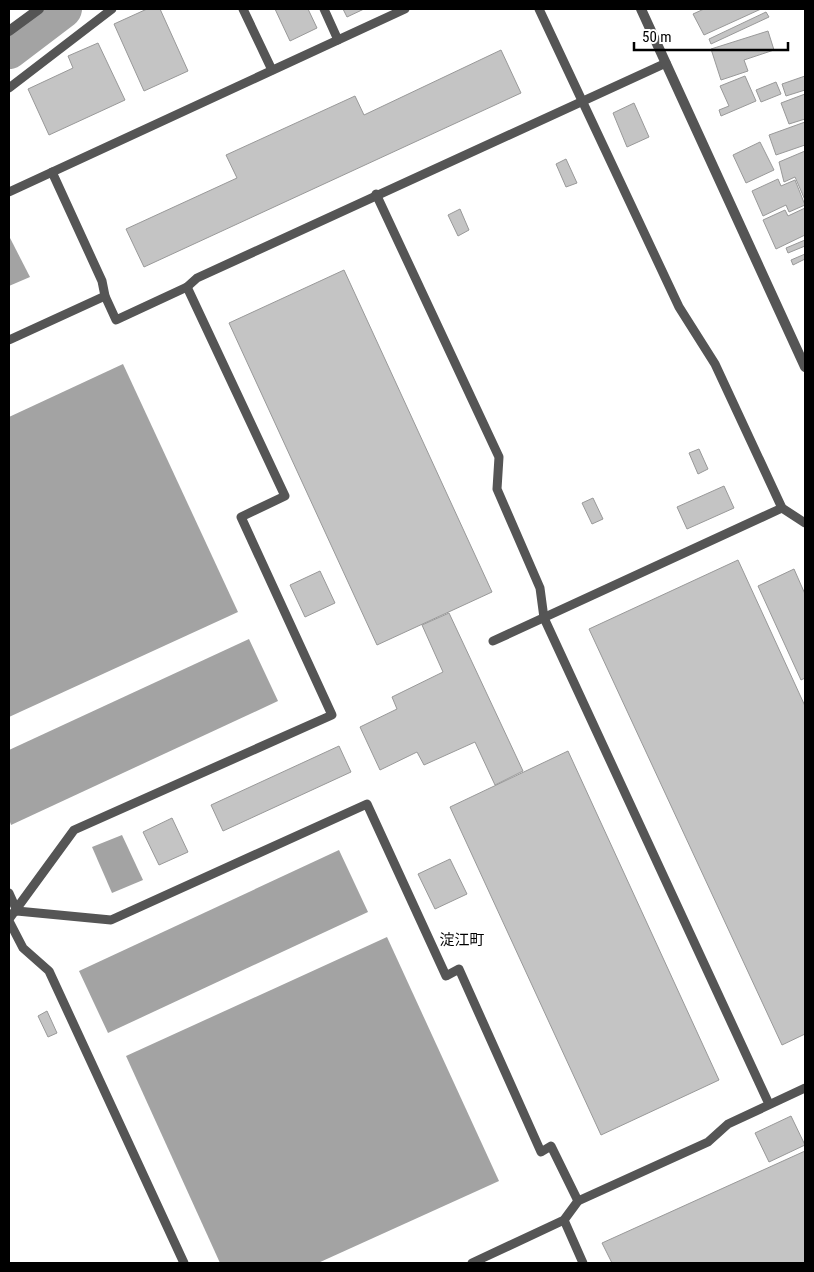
<svg xmlns="http://www.w3.org/2000/svg" width="814" height="1272" font-family="'Roboto Condensed','Noto Sans JP',sans-serif">
<rect width="100%" height="100%" fill="#fff"/>
<g fill="#a3a3a3">
<polygon points="9,236 30,277 9,286"/>
<polygon points="123,364 238,612 9,717 9,417"/>
<polygon points="249,639 278,701 11,825 9,819 9,750"/>
<polygon points="122,835 143,880 112,893 92,847"/>
<polygon points="339,850 368,912 108,1033 79,971"/>
<polygon points="387,937 499,1181 318,1263 220,1263 126,1056"/>
</g>
<g fill="none" stroke-linecap="round" stroke-linejoin="round">
<polyline stroke="#a3a3a3" stroke-width="38" points="9,50 63,9"/>
</g>
<g fill="#c4c4c4" stroke="#999">
<polygon points="147,9 160,9 188,71 144,91 114,24"/>
<polygon points="275,9 308,9 317,28 290,41"/>
<polygon points="343,9 364,9 347,17"/>
<polygon points="704,9 761,9 704,35 693,14"/>
<polygon points="766,12 769,17 711,44 709,39"/>
<polygon points="768,31 774,50 744,60 748,71 721,80 711,49"/>
<polygon points="98,43 125,100 49,135 28,89 73,68 68,56"/>
<polygon points="501,50 521,93 144,267 126,229 237,178 226,155 355,96 364,115"/>
<polygon points="745,76 756,101 721,116 719,110 729,106 720,86"/>
<polygon points="805,76 805,90 786,96 782,84"/>
<polygon points="776,82 781,94 761,102 756,90"/>
<polygon points="805,94 805,119 789,124 781,103"/>
<polygon points="634,103 649,137 627,147 613,113"/>
<polygon points="805,122 805,145 776,155 769,135"/>
<polygon points="760,142 774,170 746,183 733,155"/>
<polygon points="805,151 805,200 795,177 784,182 779,162"/>
<polygon points="566,159 577,183 566,187 556,164"/>
<polygon points="778,179 781,186 795,180 805,205 789,212 786,205 763,216 752,191"/>
<polygon points="805,208 805,235 776,249 763,220 785,210 788,216"/>
<polygon points="460,209 469,230 458,236 448,215"/>
<polygon points="805,240 805,246 788,253 786,248"/>
<polygon points="805,254 805,259 793,265 791,260"/>
<polygon points="344,270 492,592 377,645 229,323"/>
<polygon points="699,449 708,469 698,474 689,453"/>
<polygon points="724,486 734,508 687,529 677,507"/>
<polygon points="593,498 603,519 592,524 582,503"/>
<polygon points="738,560 805,706 805,1034 782,1045 589,629"/>
<polygon points="794,569 805,594 805,678 801,680 758,586"/>
<polygon points="320,571 335,603 305,617 290,585"/>
<polygon points="449,613 523,771 495,785 475,742 424,765 417,752 380,770 360,727 397,709 392,697 443,672 422,625"/>
<polygon points="339,746 351,772 223,831 211,805"/>
<polygon points="568,751 719,1080 601,1135 450,807"/>
<polygon points="172,818 188,852 159,865 143,832"/>
<polygon points="450,859 467,894 435,909 418,874"/>
<polygon points="47,1011 57,1033 48,1037 38,1016"/>
<polygon points="791,1116 805,1145 769,1162 755,1133"/>
<polygon points="805,1151 805,1263 612,1263 602,1243"/>
</g>
<g fill="none" stroke-linecap="round" stroke-linejoin="round">
<g stroke="#555" stroke-width="9">
<polyline points="243,9 272,70"/>
<polyline points="324,9 338,40"/>
<polyline points="539,9 679,307 715,364 782,508 805,523"/>
<polyline points="9,88 112,9"/>
<polyline points="52,172 102,281 105,296 116,320 187,287 197,278 666,63"/>
<polyline points="9,192 405,9"/>
<polyline points="376,194 499,457 497,489 540,588 544,618 769,1104"/>
<polyline points="9,340 105,296"/>
<polyline points="493,641 782,508"/>
<polyline points="9,893 17,911"/>
<polyline points="17,911 111,920 367,804 446,976 459,969 541,1152 551,1146 578,1201"/>
<polyline points="9,919 74,830 332,715 241,517 285,496 187,287"/>
<polyline points="9,921 23,948 49,971 184,1263"/>
<polyline points="564,1220 583,1263"/>
<polyline points="472,1263 564,1220 578,1201 708,1142 728,1124 805,1088"/>
</g>
<polyline stroke="#555" stroke-width="10" points="9,31 39,9"/>
<polyline stroke="#555" stroke-width="10" points="641,9 805,367"/>
</g>
<g text-anchor="middle" dominant-baseline="central" stroke-width="4" stroke-linejoin="round" paint-order="stroke">
<g font-size="15" fill="#000" stroke="#fff">
<text x="462" y="940">淀江町</text>
</g>
</g>
<rect width="814" height="1272" fill="none" stroke="#000000" stroke-width="20"/>
<path d="M634 42v8h154v-8" fill="none" stroke="#000000" stroke-width="2.5"/>
<text x="642" y="42" font-size="15" fill="#000000" stroke="#ffffff" stroke-width="4" paint-order="stroke">50 m</text>
</svg>
